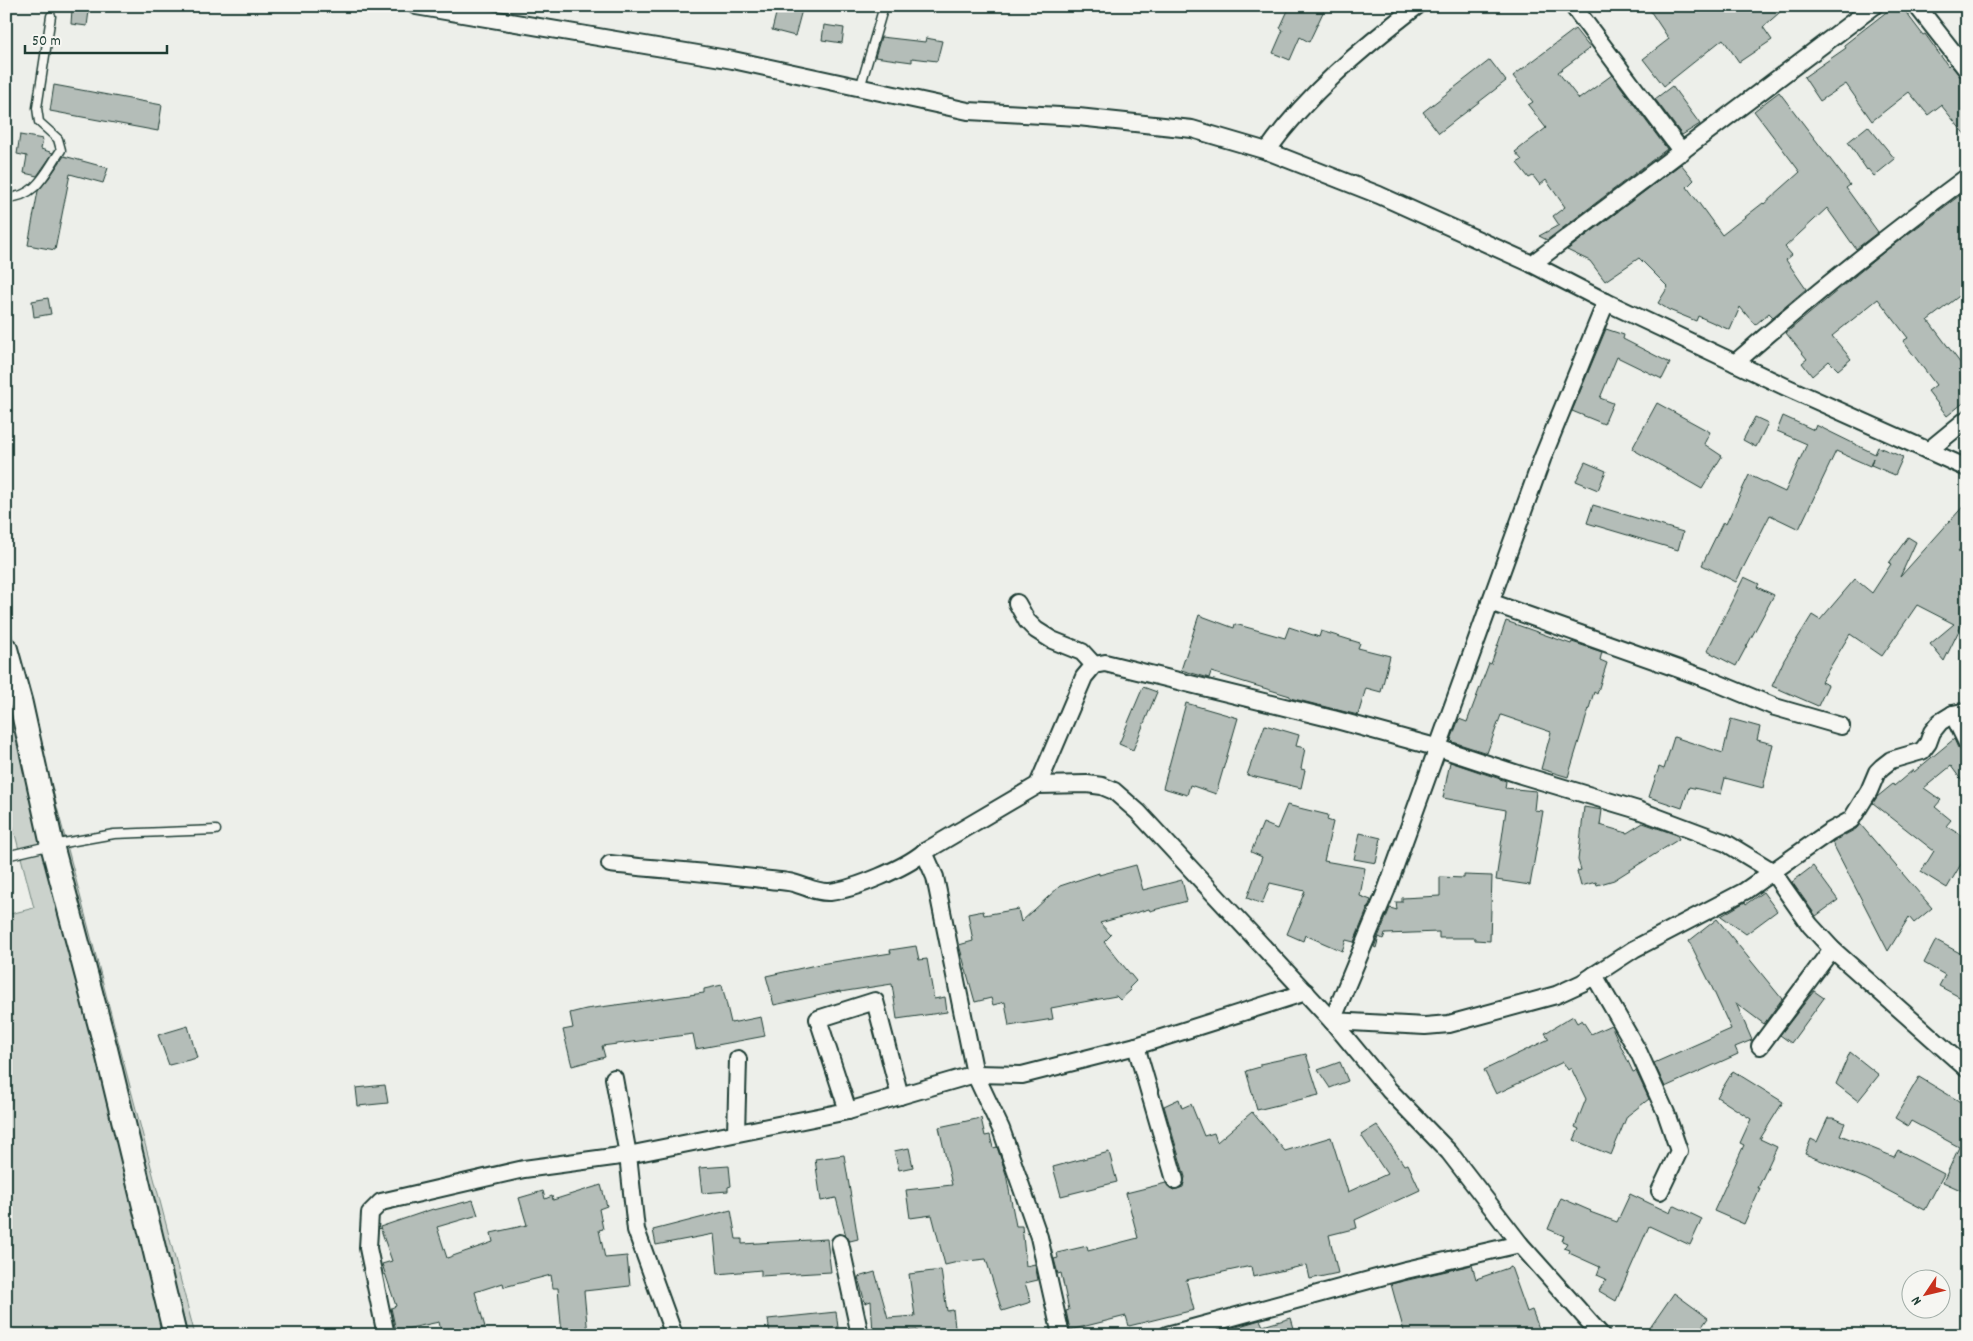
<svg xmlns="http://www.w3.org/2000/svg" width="1973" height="1341" font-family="Dekko,sans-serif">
<rect width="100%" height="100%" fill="#edefea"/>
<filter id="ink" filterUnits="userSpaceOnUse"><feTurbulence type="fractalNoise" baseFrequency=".02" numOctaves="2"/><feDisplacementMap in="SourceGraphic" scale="10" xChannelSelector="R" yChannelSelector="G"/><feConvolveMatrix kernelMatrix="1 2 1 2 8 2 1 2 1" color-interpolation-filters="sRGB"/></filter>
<g filter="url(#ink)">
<polygon fill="#cbd2cc" stroke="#758880" points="6,612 195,1335 6,1335 6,915 34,908 9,811 6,811"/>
<g fill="#b4bdb8" stroke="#1f3d34">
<polygon points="778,6 803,6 795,36 772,30"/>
<polygon points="1290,6 1326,6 1309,42 1300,37 1290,60 1273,53 1283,30 1280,28"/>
<polygon points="1647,6 1787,6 1763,27 1772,40 1739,62 1723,39 1664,86 1643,59 1669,39"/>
<polygon points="1894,6 1901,6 1923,35 1925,34 1948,66 1950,64 1967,84 1967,137 1941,105 1928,115 1909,92 1872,121 1846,84 1820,101 1804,77 1846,48 1844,45"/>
<polygon points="72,9 89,11 87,26 71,24"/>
<polygon points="824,25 844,28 842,43 822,40"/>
<polygon points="1575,29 1590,48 1558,72 1579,99 1612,75 1667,149 1547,240 1539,236 1559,225 1553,216 1565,207 1546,180 1540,185 1533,176 1529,178 1517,163 1522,160 1515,152 1546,128 1528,105 1533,102 1513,76"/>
<polygon points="881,37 925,42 926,38 942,41 937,61 912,58 912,62 875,57"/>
<polygon points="1490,60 1506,81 1439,133 1423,112"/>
<polygon points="54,85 162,105 158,131 50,111"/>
<polygon points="1672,86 1700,124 1682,135 1655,99"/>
<polygon points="1779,92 1850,185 1846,188 1878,232 1856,249 1827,208 1785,247 1792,255 1786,260 1806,289 1773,317 1769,313 1755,325 1740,307 1730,330 1698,316 1696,321 1669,310 1658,303 1668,287 1639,258 1605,281 1590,261 1567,250 1681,164 1694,180 1687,187 1722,235 1763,203 1764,204 1800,172 1754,111"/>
<polygon points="1868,126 1895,159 1874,176 1868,169 1867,170 1848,142"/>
<polygon points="20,135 43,139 41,149 53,153 37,176 24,173 27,156 17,154"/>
<polygon points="64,156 108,168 103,183 70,174 55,250 28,245 38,191 49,178"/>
<polygon points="1967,190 1967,290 1928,320 1967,372 1967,400 1947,416 1928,391 1936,385 1903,341 1908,338 1878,299 1832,336 1851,359 1838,370 1829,361 1812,376 1802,363 1807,359 1786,333 1884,252"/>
<polygon points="48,298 51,314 34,317 32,301"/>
<polygon points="1606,329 1624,335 1623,339 1670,363 1662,379 1617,357 1600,398 1613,403 1604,424 1572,411"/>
<polygon points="1657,403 1710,432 1704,444 1722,456 1702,489 1632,449"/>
<polygon points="1783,416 1814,430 1816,425 1875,454 1878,447 1903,457 1895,475 1871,465 1873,458 1870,466 1836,451 1799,529 1770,515 1736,582 1702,565 1723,522 1726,524 1749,475 1785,492 1807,444 1777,431"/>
<polygon points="1755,417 1768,423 1756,447 1743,440"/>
<polygon points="1585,462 1606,471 1598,490 1576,481"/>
<polygon points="1967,502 1967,541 1958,551 1967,556 1967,614 1944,661 1930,644 1954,624 1917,605 1882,656 1850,634 1821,682 1828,685 1818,706 1772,686 1784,660 1812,615 1820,620 1855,579 1872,593 1891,564 1889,563 1908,537 1916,542 1900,577"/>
<polygon points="1593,505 1683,532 1678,550 1587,523"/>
<polygon points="1744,577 1759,584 1757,587 1774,595 1736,666 1707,651"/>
<polygon points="1199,615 1234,628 1235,624 1285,638 1289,627 1319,637 1321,631 1360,643 1358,648 1390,656 1381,692 1366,688 1358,715 1290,698 1290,696 1211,672 1209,678 1181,670"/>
<polygon points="1506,621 1571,644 1572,642 1602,652 1600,660 1607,663 1597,694 1594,692 1568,777 1541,769 1551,732 1501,715 1487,753 1453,742 1451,740 1459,719 1467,722 1489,663 1491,664"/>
<polygon points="1143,687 1157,692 1133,750 1119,744"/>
<polygon points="1186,703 1238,718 1216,794 1190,785 1187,795 1163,788"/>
<polygon points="1731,719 1760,727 1757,740 1773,744 1763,788 1725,778 1721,794 1689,787 1682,808 1649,797 1659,767 1664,769 1674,737 1723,753"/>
<polygon points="1265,725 1299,735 1296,746 1305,748 1301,769 1305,770 1301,788 1247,775"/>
<polygon points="1954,739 1958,748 1967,755 1967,788 1951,766 1924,788 1941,800 1935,807 1951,820 1946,826 1967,839 1967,854 1947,888 1921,872 1934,851 1873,803 1877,797 1893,784 1894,786 1913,770 1914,772"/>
<polygon points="1450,762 1506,781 1505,788 1536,791 1534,810 1543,811 1530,885 1496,880 1506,810 1443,798"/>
<polygon points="1287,805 1328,815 1327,820 1333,822 1324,861 1365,868 1360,896 1371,900 1354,942 1346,940 1342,951 1305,935 1303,941 1287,934 1305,891 1270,883 1262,904 1247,898 1262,857 1251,852 1263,823 1277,829"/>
<polygon points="1584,807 1602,810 1600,825 1627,833 1643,823 1677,835 1679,839 1614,880 1597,885 1596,882 1581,886 1577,871 1581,870 1578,860"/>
<polygon points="1860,824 1932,908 1914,923 1909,917 1888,951 1832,842 1856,829"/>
<polygon points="1360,833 1381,838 1376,863 1354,859"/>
<polygon points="1136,865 1143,890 1182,880 1187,901 1150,911 1149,909 1100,923 1111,935 1104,942 1136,981 1129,988 1131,990 1120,1000 1116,996 1051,1008 1053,1019 1009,1026 1005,1002 993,1005 991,998 975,1002 959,945 973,941 968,914 983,911 984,915 1018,909 1021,922 1060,886 1099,873 1099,875"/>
<polygon points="1813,866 1838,900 1816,916 1792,882"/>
<polygon points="1464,875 1492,876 1490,941 1475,940 1475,938 1439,938 1439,932 1385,934 1383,939 1379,937 1376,948 1374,947 1390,908 1397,910 1396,902 1402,902 1402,898 1440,896 1440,877 1464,878"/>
<polygon points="1763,892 1777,911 1746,934 1721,916 1745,902 1746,904"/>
<polygon points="1717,919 1782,999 1764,1024 1736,1003 1752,1040 1735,1047 1738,1054 1665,1087 1654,1063 1731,1029 1710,983 1689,941"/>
<polygon points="1936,940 1967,957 1967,1001 1939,986 1945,975 1924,963"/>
<polygon points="916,946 919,960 927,959 934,999 945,997 947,1012 897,1019 892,984 840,992 840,991 774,1005 766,976 820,964 891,953 890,950"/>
<polygon points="722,985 731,1023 761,1017 765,1036 696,1049 693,1034 602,1046 605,1057 572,1066 563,1030 573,1028 570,1013 586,1009 704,993 704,989"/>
<polygon points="1814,991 1824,998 1791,1043 1780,1035"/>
<polygon points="1573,1016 1577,1023 1582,1020 1591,1034 1611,1025 1633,1072 1636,1071 1649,1099 1627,1116 1611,1155 1574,1140 1579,1129 1575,1127 1586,1099 1571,1068 1568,1070 1563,1062 1496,1094 1484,1070 1549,1039 1545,1033"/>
<polygon points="188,1026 197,1058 169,1065 158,1035"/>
<polygon points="1850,1052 1879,1075 1858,1101 1836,1084"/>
<polygon points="1306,1054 1319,1095 1257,1110 1246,1071 1260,1067 1260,1064"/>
<polygon points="1340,1062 1348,1081 1330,1088 1318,1070"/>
<polygon points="1733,1071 1783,1102 1760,1139 1777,1147 1758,1188 1760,1188 1744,1224 1714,1211 1744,1145 1740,1143 1751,1119 1717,1097"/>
<polygon points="1919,1077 1967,1106 1967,1193 1943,1182 1959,1147 1911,1121 1908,1126 1895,1118"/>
<polygon points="385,1085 388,1103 358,1106 356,1088"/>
<polygon points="1179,1099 1182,1108 1191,1104 1204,1136 1214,1133 1217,1142 1252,1112 1285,1151 1331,1137 1348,1192 1387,1174 1361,1135 1377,1125 1404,1165 1408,1164 1420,1190 1355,1220 1357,1228 1329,1235 1338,1273 1310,1279 1307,1265 1253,1277 1251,1266 1186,1280 1194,1310 1129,1326 1126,1316 1070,1330 1066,1311 1069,1310 1061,1273 1058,1274 1054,1259 1058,1258 1057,1253 1087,1246 1088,1251 1138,1238 1126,1193 1166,1183 1173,1190 1183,1187 1185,1177 1164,1106"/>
<polygon points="981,1118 985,1136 990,1135 993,1148 997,1147 1006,1174 1016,1226 1022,1226 1026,1266 1035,1264 1038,1280 1025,1283 1031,1302 1002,1311 986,1259 958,1262 945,1265 932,1215 910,1218 906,1190 952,1185 939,1127"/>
<polygon points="1828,1118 1834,1118 1845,1123 1840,1135 1894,1157 1898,1150 1944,1174 1925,1210 1866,1179 1805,1154 1811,1139 1817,1142"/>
<polygon points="909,1148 913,1167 899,1170 894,1151"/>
<polygon points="1109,1152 1117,1182 1061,1196 1053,1167"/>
<polygon points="844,1155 858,1239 850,1241 846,1236 836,1198 821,1201 815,1159"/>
<polygon points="729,1166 731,1186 728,1187 728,1191 702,1193 699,1168"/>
<polygon points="601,1185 607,1206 599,1209 603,1229 599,1230 605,1258 627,1256 630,1286 584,1291 588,1335 562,1335 558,1288 553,1288 551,1275 504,1287 503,1283 475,1292 485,1327 452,1335 442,1335 439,1322 396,1331 391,1308 396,1306 382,1264 392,1261 380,1227 433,1209 434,1210 473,1200 478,1215 437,1227 447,1258 493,1242 491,1233 527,1225 519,1198 543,1191 545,1199 552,1196 553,1200"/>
<polygon points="1630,1194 1670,1213 1673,1205 1702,1219 1690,1245 1649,1226 1616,1301 1599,1291 1606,1279 1597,1275 1600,1267 1569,1253 1570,1250 1564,1248 1567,1243 1562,1241 1564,1236 1548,1229 1561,1198 1591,1211 1590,1212 1617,1222"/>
<polygon points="731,1210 736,1239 742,1239 742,1244 827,1239 831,1272 761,1276 761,1270 718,1274 714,1234 656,1245 653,1230"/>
<polygon points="1472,1265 1476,1279 1511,1267 1527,1312 1532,1310 1540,1331 1530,1335 1512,1335 1511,1332 1499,1335 1405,1335 1391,1284"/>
<polygon points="941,1270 947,1311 953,1310 956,1335 917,1335 917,1330 873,1333 871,1301 865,1303 858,1277 875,1272 888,1318 915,1316 909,1274"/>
<polygon points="1674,1293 1708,1318 1696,1335 1645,1335"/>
<polygon points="836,1312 839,1335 770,1335 768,1319"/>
<polygon points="1291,1318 1296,1335 1209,1335 1260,1320 1263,1326"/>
</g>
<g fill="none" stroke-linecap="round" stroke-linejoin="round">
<defs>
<g id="lane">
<polyline points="860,88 884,6"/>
<path d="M6,198C37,197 45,173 61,150L58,139L39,122L37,108L51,16"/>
<polyline points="6,856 52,845 114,834 216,830"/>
</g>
<g id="street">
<polyline points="416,6 733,60 968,111 1078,117 1192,129 1267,151 1379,195 1532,264 1606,302 1786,387 1967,468"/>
<polyline points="1573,6 1682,152"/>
<polyline points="1917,6 1967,70"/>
<path d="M1267,151C1308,93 1361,49 1417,6"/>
<polyline points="1532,264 1874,6"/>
<polyline points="1606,302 1542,459 1386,891 1332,1021 1425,1026 1449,1024 1556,995 1582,983 1634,949 1745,891 1829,832 1851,820 1869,791 1877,772 1882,767 1891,760 1922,751 1928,743 1932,732 1940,722 1953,714 1967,711"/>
<path d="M1735,363C1810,297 1887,236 1967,177"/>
<polyline points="1928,451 1967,419"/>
<polyline points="1490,602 1710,680 1775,707 1841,726"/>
<polyline points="1017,603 1027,621 1036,630 1052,640 1082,652 1094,665"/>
<polyline points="1953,714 1967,743"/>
<polyline points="1038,785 1084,677 1094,665 1105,663 1333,719 1439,748 1521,775 1638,810 1726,843 1772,871 1810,925 1832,949 1967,1069"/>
<polyline points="924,852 935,877 975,1074 1001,1129 1039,1237 1061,1335"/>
<path d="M610,864C664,870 717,873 770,880C778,881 786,881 793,883C806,886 816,893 830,892C855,889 905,868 924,852L1038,785L1087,784L1102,786L1114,791L1138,812L1332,1021L1389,1090L1449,1152L1520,1244L1601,1335"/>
<polyline points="1594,975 1639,1053 1666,1113 1679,1151 1660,1191"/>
<polyline points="1136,1046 1175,1180"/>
<polyline points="1760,1046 1832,949"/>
<polyline points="614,1078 628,1155 636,1230 674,1335"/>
<polyline points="848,1111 818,1019 875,1001 900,1096"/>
<polyline points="736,1133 738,1059"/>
<polyline points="840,1243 860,1335"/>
<polyline points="386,1335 368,1248 370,1213 381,1202 524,1169 628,1155 848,1111 975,1074 1022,1075 1136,1046 1306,992"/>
<polyline points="1167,1335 1406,1270 1520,1244"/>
</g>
<polyline id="secondary" points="6,649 21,704 52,845 106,1049 175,1335"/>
</defs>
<use href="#lane" stroke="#1f3d34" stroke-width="11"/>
<use href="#street" stroke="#1f3d34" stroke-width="20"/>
<use href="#secondary" stroke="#1f3d34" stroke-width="26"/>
<use href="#lane" stroke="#f6f6f2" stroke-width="8"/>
<use href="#street" stroke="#f6f6f2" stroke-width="16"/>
<use href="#secondary" stroke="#f6f6f2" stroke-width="22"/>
</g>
</g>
<rect width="1973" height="1341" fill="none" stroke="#f6f6f2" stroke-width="25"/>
<rect x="12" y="12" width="1948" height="1316" fill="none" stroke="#1f3d34" stroke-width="2" filter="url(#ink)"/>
<g transform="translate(1926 1294) rotate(235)"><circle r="24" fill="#f6f6f2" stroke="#a0aca6"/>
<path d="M0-4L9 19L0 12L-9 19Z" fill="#c8321e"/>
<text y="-8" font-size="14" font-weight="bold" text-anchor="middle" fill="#1f3d34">N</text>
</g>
<path d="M25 45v8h142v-8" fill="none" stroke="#1f3d34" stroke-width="2.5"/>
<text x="32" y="45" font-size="15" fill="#1f3d34" stroke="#f6f6f2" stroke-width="4" paint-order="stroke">50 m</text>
</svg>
